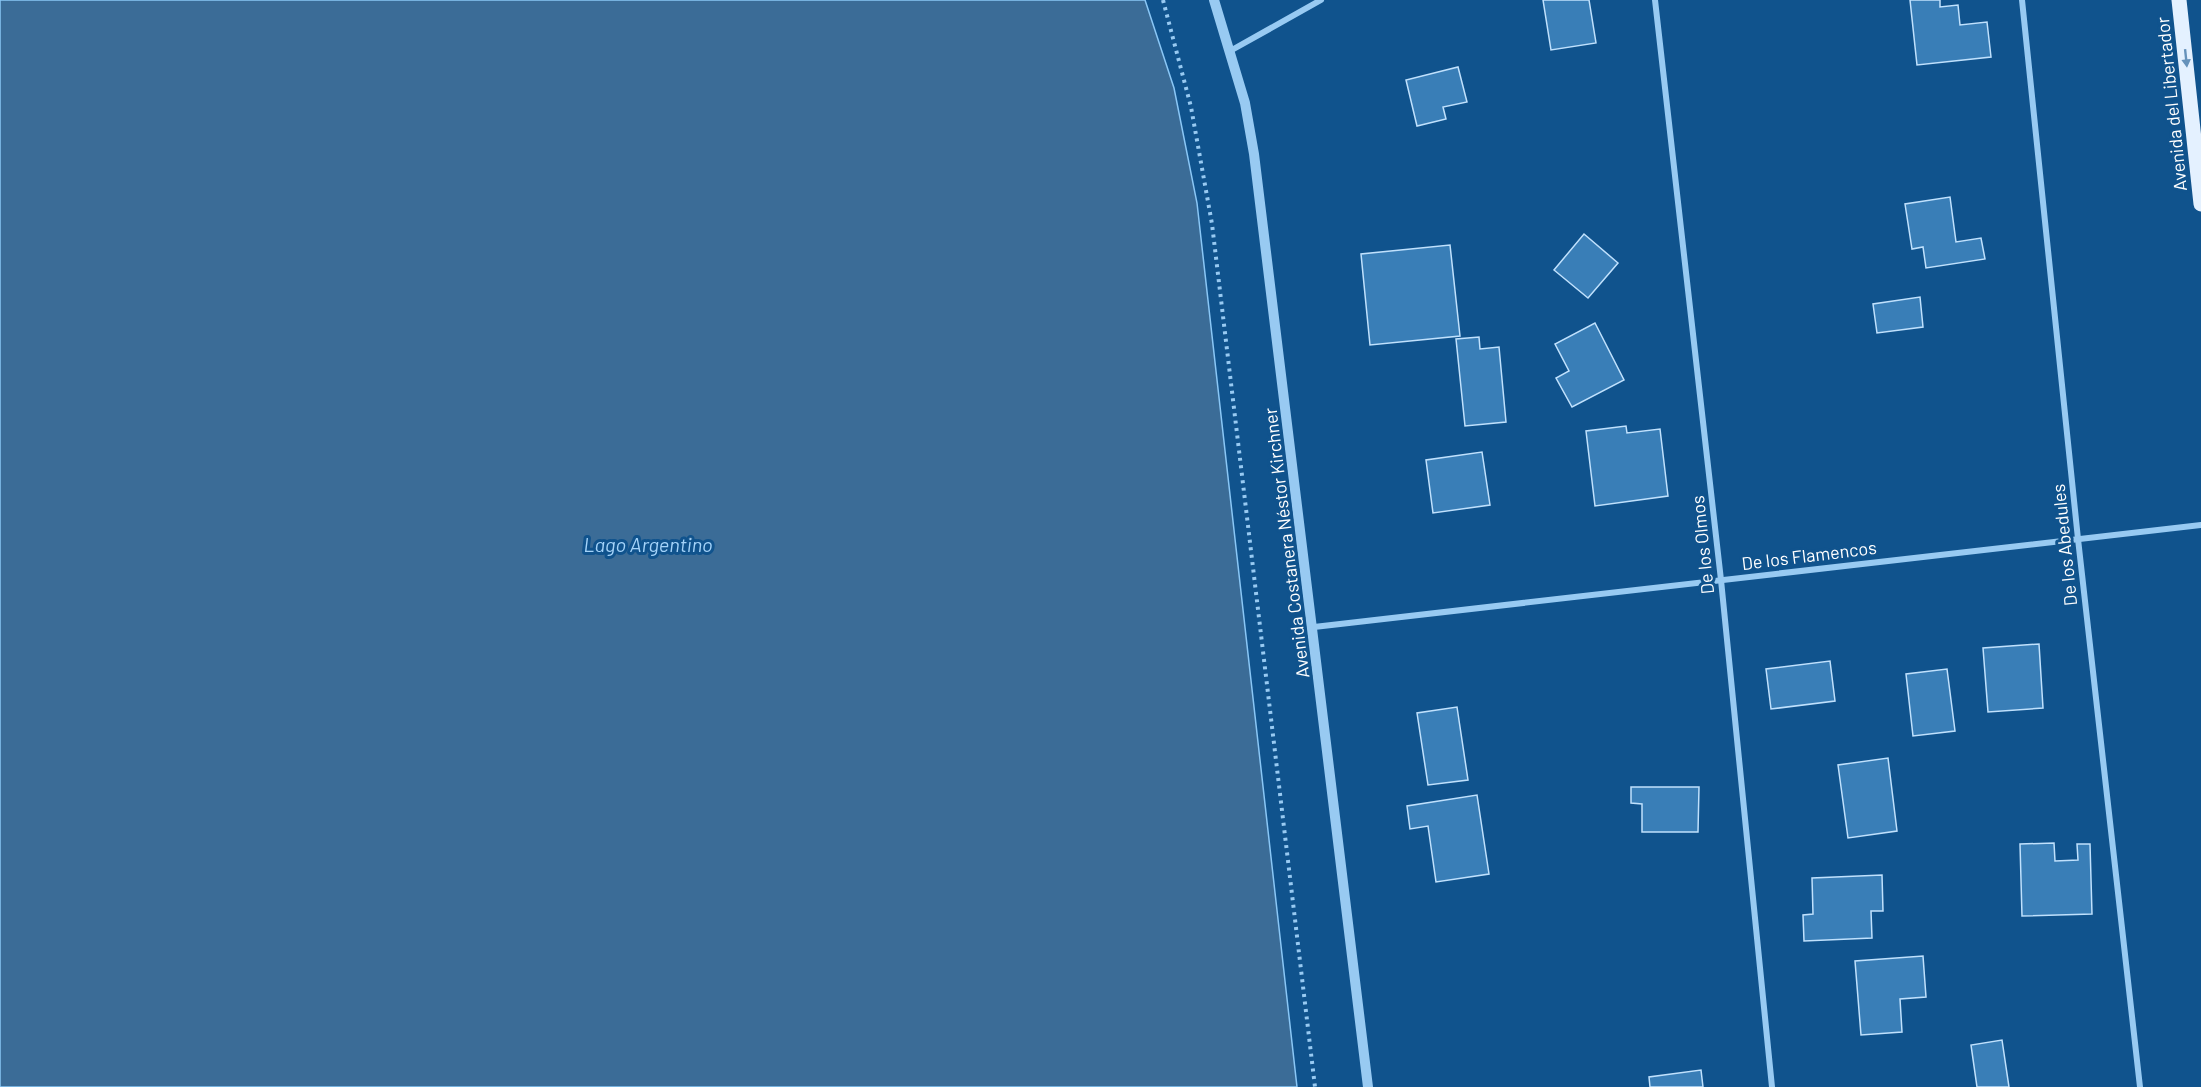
<svg xmlns="http://www.w3.org/2000/svg" width="2201" height="1087" font-family="Barlow,sans-serif">
<rect width="100%" height="100%" fill="#10538d"/>
<polygon fill="#3b6c97" stroke="#8ac7f6" stroke-width="1.5" points="0,0 1145,0 1174,88 1197,203 1297,1087 0,1087"/>
<g fill="#397eb7" stroke="#c0e1fd" stroke-width="1.5">
<polygon points="1543,0 1589,0 1596,43 1551,50"/>
<polygon points="1910,0 1940,0 1940,7 1958,5 1960,25 1987,22 1991,57 1917,65"/>
<polygon points="1458,67 1467,102 1443,107 1446,119 1417,126 1406,80"/>
<polygon points="1950,197 1956,242 1981,238 1985,259 1926,268 1923,247 1912,249 1905,204"/>
<polygon points="1584,234 1618,263 1588,298 1554,270"/>
<polygon points="1450,245 1460,336 1370,345 1361,254"/>
<polygon points="1920,297 1923,327 1877,333 1873,304"/>
<polygon points="1595,323 1624,380 1572,407 1556,378 1569,371 1555,344"/>
<polygon points="1479,337 1480,349 1499,347 1506,422 1465,426 1456,339"/>
<polygon points="1626,426 1627,433 1660,429 1668,496 1595,506 1586,431"/>
<polygon points="1482,452 1490,505 1433,513 1426,460"/>
<polygon points="2039,644 2043,708 1988,712 1983,648"/>
<polygon points="1830,661 1835,701 1771,709 1766,669"/>
<polygon points="1947,669 1955,731 1913,736 1906,674"/>
<polygon points="1457,707 1468,780 1428,785 1417,713"/>
<polygon points="1888,758 1897,831 1848,838 1838,765"/>
<polygon points="1631,787 1699,787 1698,832 1642,832 1642,804 1631,803"/>
<polygon points="1477,795 1489,874 1436,882 1428,826 1410,829 1407,806"/>
<polygon points="2054,843 2055,861 2078,860 2077,844 2090,844 2092,914 2022,916 2020,844"/>
<polygon points="1882,875 1883,911 1871,911 1872,938 1804,941 1803,915 1813,914 1812,878"/>
<polygon points="1923,956 1926,997 1900,999 1902,1032 1861,1035 1855,961"/>
<polygon points="2002,1040 2009,1087 1977,1087 1971,1045"/>
<polygon points="1701,1070 1703,1087 1650,1087 1649,1077"/>
</g>
<g fill="none" stroke-linecap="round" stroke-linejoin="round">
<polyline stroke="#98caf2" stroke-width="4" stroke-dasharray="3 4.5" stroke-linecap="butt" points="1163,0 1191,107 1212,224 1315,1087"/>
<g stroke="#98caf2" stroke-width="6">
<polyline points="1655,0 1721,580 1772,1087"/>
<polyline points="2022,0 2078,539 2140,1087"/>
<polyline points="1230,51 1321,0"/>
<polyline points="1314,627 2201,525"/>
</g>
<polyline stroke="#98caf2" stroke-width="10" points="1214,0 1245,103 1254,154 1368,1087"/>
<polyline stroke="#e4f1ff" stroke-width="15" points="2179,0 2201,204"/>
</g>
<defs><path id="oneway-solid" d="M-6-.8H1V-3.2L6.5 0L1 3.2V.8H-6Z" transform="scale(1.5)"/></defs>
<use fill="#6592bb" href="#oneway-solid" transform="translate(2186 58) rotate(84)"/>
<g text-anchor="middle" dominant-baseline="central" stroke-width="6" stroke-linejoin="round" paint-order="stroke">
<g font-size="18" fill="#fff" stroke="#10538d">
<text transform="translate(2171 104) rotate(-96)">Avenida del Libertador</text>
<text transform="translate(1286 543) rotate(-97)">Avenida Costanera Néstor Kirchner</text>
<text transform="translate(1702 545) rotate(-96)">De los Olmos</text>
<text transform="translate(2064 545) rotate(-96)">De los Abedules</text>
<text transform="translate(1809 555) rotate(-7)">De los Flamencos</text>
</g>
<g font-size="20" font-style="italic" fill="#a4d3f9" stroke="#10538d">
<text x="648" y="544">Lago Argentino</text>
</g>
</g>
</svg>
